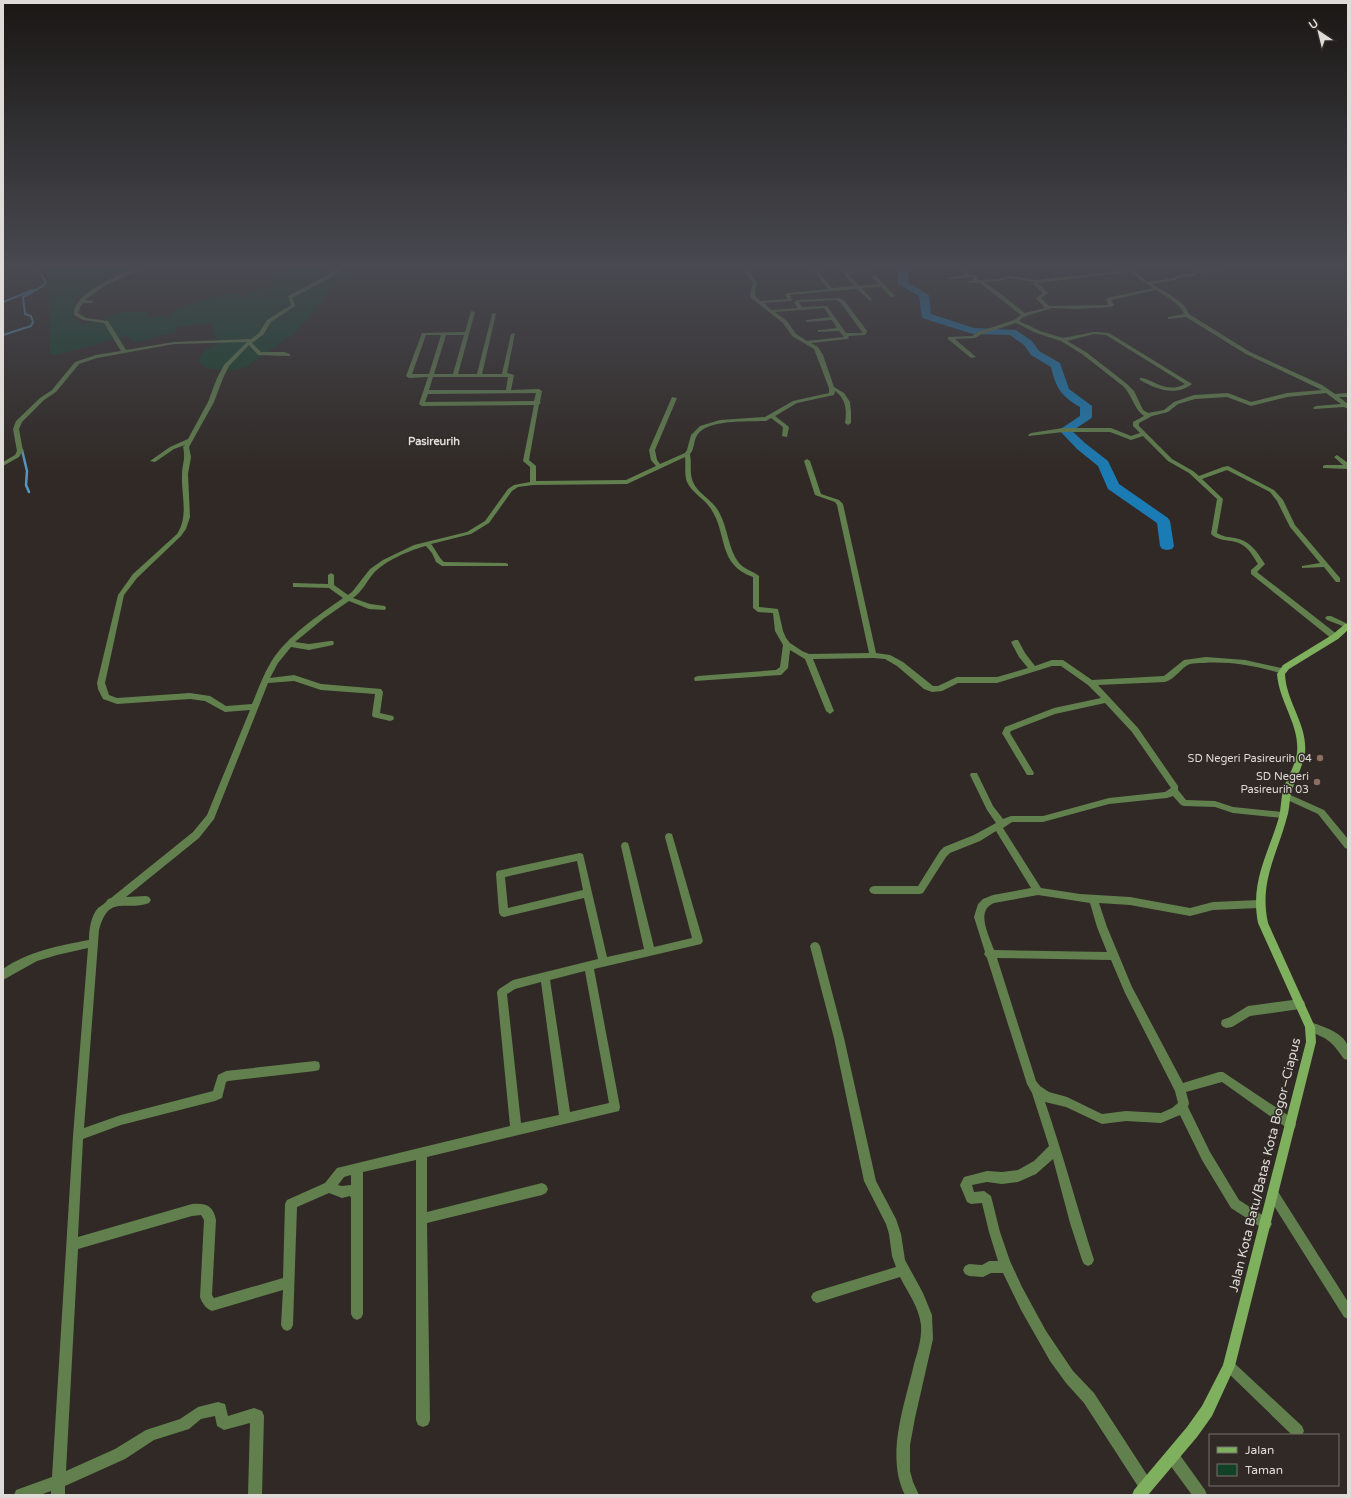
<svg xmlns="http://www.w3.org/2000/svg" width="1351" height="1498" font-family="'Varela Round',sans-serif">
<rect width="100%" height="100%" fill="#302925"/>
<path fill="#134127" d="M33,265H150C136,270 85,286 78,297C73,304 74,310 74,318L84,324L105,320L117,313L147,311V317L172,316L175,309L213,297L232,293L243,296L261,290L271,284L265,280L287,267L300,265L328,268L330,265H356L355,274L332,287L319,307L291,336L246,367L236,370L213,369L207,368L198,361L204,351L221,343L220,340L216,339L213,327L210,323L177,327L176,332C161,334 149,340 135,343L127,336L55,355L50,354L48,272L43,268Z"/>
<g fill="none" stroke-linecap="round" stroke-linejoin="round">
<g stroke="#5698c0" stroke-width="2">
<polyline points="3,266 30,267 38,270 46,282 43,286 23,297 25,314 31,316 33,322 31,326 3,335"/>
<polyline points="3,302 33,290"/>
</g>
<polyline stroke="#5698c0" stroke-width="2.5" points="22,450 27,471 26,485 29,492"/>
<path fill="#1b7cb5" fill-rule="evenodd" d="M898,265H908V283L929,295L931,314L974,328L1016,330L1032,341L1039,351L1060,363L1069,389L1092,406V417L1090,419L1072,431L1085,443L1108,461L1119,484L1168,518L1170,521L1174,546L1172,549L1167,550L1162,549L1160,546L1157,523L1108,489L1098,466L1077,449L1059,430L1080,416V407C1061,396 1056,388 1051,367L1031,355L1024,345L1010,335L973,334L922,318L919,296L898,284Z"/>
<g fill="#61804d" fill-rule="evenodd">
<path d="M144,265H150L106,285L85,300L93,301V303H83L80,307L78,313L86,318L108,321L126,350L174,342L251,339L259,333L267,320L291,305L288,296L326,276L340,265H345L330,278L292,298L295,306L271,322L263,335L252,343L261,352H284L290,354V356L258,355L249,345L229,366L223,378L214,402L189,447L191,457L188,474L190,517L186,529L181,536L137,578L124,595L105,683L109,695L117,698L190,693L210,696L226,706L252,704C258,690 263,675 271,662C288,635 318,616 343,598L329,588L295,587H293V583L328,584V575L331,573L334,575V585L348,595L352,592L370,569L383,560L414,545L467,532L485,521L508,489L514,485L530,482V467L523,461L534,405L422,406L419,404L428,377L409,378L406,376L422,333L465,332L471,311L475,312L458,374H477L492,314L494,313L496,314L482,374H502L511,334L515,333L507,373L514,375L511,390L539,389L542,391L540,402L541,403L539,404L529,460L536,466V481L626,480L656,466L651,460L649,450L672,397L677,398L655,450L657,460L660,464L685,453L687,450L691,435L700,426L720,420L765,417L793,401L829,393V388L814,349L792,336L783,323L751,298L750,294L753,283L740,265H744L757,283C755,292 752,294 760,301L787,299L785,294L787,293L828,289L809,265H813L832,288L855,286L835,265H840L846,272L869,269V271H867L848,274L859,286L879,284L871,276L875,275L895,296L891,297L881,287L862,288L872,300L870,301L857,289L790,295L792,301L764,303L772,310L798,308L794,302L797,300L839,298L844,300L867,331V332L865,335L848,336L849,338L847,339L811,343L818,347L823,355L834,387L844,393L850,402L851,412V423L848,425L845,423C847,410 846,399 835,391L834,395L797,403L775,416L789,427L787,437L782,436L783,427L771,418L766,421C748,422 709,419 698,434C693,440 695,449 690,454C692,463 689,473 693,482C698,494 713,500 719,512C728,528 728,549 739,563C745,570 753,571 759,576V607L778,609L783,631L786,638L790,643L802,651L809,654L869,653L837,505L835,502L815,495L804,461L807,459L810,461L821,494L839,500L843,504L876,653L890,655L903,662L933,686H938L957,677H997L1028,668L1019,657L1011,642L1015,640H1018L1025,653L1035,666L1052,660H1063L1092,680L1164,676L1184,660L1206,657L1245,660L1286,669L1287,671L1283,674C1257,666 1230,661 1203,663C1199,663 1194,663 1190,664C1181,667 1177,678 1165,682L1098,685L1138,728L1178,786V790L1186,800L1215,801L1233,807L1283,812L1286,813L1287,815L1286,817L1283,818L1233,813L1215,807L1184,806L1181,805L1173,796L1167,798L1109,804L1043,822H1012L1003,828L1041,888L1080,894L1130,897L1190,908L1213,902L1259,900L1262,901L1264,904L1262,907L1259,908L1213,910L1190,916L1130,905L1099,903L1107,927L1132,987L1183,1083L1219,1072H1223L1295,1120L1296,1124L1295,1128L1291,1129L1287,1128L1222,1082L1186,1092L1189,1103L1188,1107L1210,1152L1239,1200L1270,1220L1272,1224L1270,1228L1266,1230L1262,1228L1231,1208L1202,1160L1180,1115L1161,1123L1126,1121L1102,1124L1066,1107L1045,1102C1063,1154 1077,1207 1094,1260L1092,1264L1088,1266L1084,1264L1082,1260L1070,1223L1053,1159L1036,1174L1018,1182L1002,1184L987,1182L972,1185L974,1192L984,1191L991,1196L1000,1232L1010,1261L1022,1287L1046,1331L1073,1371L1094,1393L1151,1481L1153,1486L1151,1491L1146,1493L1141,1491L1084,1403L1066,1383L1050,1361L1021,1310L1003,1273H991L983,1277L969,1276L965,1274L963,1270L965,1266L969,1264L982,1265L989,1261H998L989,1232L982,1203L971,1204L967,1202L960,1185L964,1177L987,1171L1002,1172L1018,1170L1034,1161L1049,1146L1032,1093L1027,1084L987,958L984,954L985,952L974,917L978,904L983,899L993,895L1031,888L996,831L980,841L950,853L946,857L923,893L920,894H874L871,893L869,890L871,887L874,886H918L940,851L944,847L974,835L996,823L987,810L970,775L971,773H977L993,806L1003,819L1011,816H1043L1109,798L1165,792L1171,788L1132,732L1105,703L1055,714L1011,731L1010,733L1034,773L1033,775H1027L1002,733L1005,727L1054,708L1101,698L1088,685L1061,666H1052L997,683H958L942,691L932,692L924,689L897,666L885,659L873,658L813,659L834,711L830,714L826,711L805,659L790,650L788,668L781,675L695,681L694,679L695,677L698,676L776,670L780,667L783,645L775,631L773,613L758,612L753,608V577C717,564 728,535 711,509C705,499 692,493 687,482C684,474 686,465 685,457L627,484L533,485L518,487L512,491L489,523L471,534L431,544C435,549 440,559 444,562L506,563L508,564V566H442L436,562L432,553L426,546C410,550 384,561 373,574C367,581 362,592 353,598L370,604L385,606L386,608L385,610L369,609L349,601L323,619L295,642L309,644L330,641H333L334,643L333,645L309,650L291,647L278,663L270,678L294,675L321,684L381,689L383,692L380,713L393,716L394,718L393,720L390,721L373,717L372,715L375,694L321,690L294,681L268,683L214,819L199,838L126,897L146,896L149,897L151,900L149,903C125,912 109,893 99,930L84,1128L121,1115L213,1091L218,1075L226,1071L315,1061L319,1062L320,1066L319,1070L315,1071L228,1081L226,1082L222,1098L215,1101L121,1125L83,1139L78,1237L192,1204C206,1203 213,1205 216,1220L212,1295L214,1298L283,1278L285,1204L287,1200L325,1183L337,1168L510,1126L497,992L499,989L513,980L598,959L584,898L504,917L501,916L499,913L496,874L497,871L580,853L583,854L607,957L644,949L621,846L622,843L625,842L628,843L629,846L654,947L692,938L665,837L666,834L669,833L672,834L703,941L701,944L594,969L620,1107L619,1111L427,1157V1212L542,1183L546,1185L548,1189L546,1193L542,1195L427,1223L430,1420L428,1425L423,1427L418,1425L416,1420V1160L363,1172V1314L361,1318L357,1320L353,1318L351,1314V1198L350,1196L342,1198L329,1193L297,1207L293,1325L291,1329L287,1331L283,1329L281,1325L283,1290L212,1311C206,1309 202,1303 200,1297L204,1220L201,1215L192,1216L78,1249L66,1471L115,1449L146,1430L180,1419L198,1407L218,1402L225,1404L228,1416L254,1408L262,1411L264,1416L262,1495H248L250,1423L224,1430L217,1426L215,1416L201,1419L189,1429L154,1440L125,1459L65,1486V1495H51V1491L40,1495H14L16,1490L52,1477L73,1136L88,948L57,955L37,961L3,980V969C29,951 58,946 89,940C89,929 91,916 98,908C102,905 106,903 108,899L111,898L193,832L207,815L250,710L225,712L205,701L190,699L117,704L103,699L98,689L97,683L118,595L133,574L177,534C189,516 181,495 182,475C182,464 186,459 183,447L185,445L174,449L155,462L150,461L170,447L188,439L208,402L217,378L224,365L247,342L174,344L97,358L79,364L56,392L44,400L22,422L19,429L23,451L19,457L3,466V462L15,455L17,451L13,429L16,421L40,398L52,390L75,362L96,355L121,351L104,323L83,320L74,315C72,292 125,272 144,265ZM836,300L840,302L862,332V333H846L827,306L802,307L799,302ZM824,308L830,317L807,320L805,321L807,322L832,320L837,328L820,330H818V332L839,331L844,337L807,341L796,334L787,321L775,312ZM426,335H441L429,374H412ZM446,335H464L453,374H434ZM433,377H508L506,390H429ZM536,393L534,401L425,402L428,394ZM577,861L583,890L508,908L505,877ZM1038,895L1090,903L1097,927L1107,952L994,950C989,935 975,911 994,903ZM997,958L1111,960L1125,993L1175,1091L1178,1103L1172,1108L1161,1113L1126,1111L1102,1114L1067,1097L1049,1092L1040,1086L1036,1081ZM585,971L609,1103L570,1112L550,980ZM541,982L559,1115L521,1123L507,994L515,989ZM351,1175V1185L342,1186L338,1185L344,1177Z"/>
<path d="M957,265H961L969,275H975L978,280L999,279L1008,276L1037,280L1127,270L1121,265H1126L1148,282L1174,278L1178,275L1190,274L1196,271L1218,270V267L1246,265L1222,269V271L1220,272L1197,273L1193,276L1181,277L1175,280L1151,284C1162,290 1186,302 1189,314L1250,352L1322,385L1335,394L1348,393V397H1339L1348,404V409L1344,407L1314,409L1313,408L1316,406L1341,404L1326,393L1287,397L1251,406L1227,397L1195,399L1178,404L1168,412L1152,416L1139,423V426L1172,459L1193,471L1199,476L1223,467L1228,466L1274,490L1283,500L1295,525L1340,578V582H1336L1324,567L1302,568V566L1320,563L1290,527L1277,501L1270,492L1227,470L1202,479L1223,499L1217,533C1223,537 1229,537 1235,538C1251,541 1257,552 1265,564L1257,572L1338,635L1339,637L1338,639H1332L1251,574V570L1258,564C1254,558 1250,550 1244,546C1234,538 1220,543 1211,534L1217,499L1189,473L1168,461L1143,436L1131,440L1110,432H1063L1029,436L1028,435L1031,433L1063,428H1111L1131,436L1140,433L1133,426V422L1144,416C1134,409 1132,395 1123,386L1082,354L1061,341L1036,333L1016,323L982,334L975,338L955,339L976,357L971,358L948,339V337L972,336L978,332L1014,320L1021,315L980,283H968V281L974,280L972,277L948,279V278L965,275ZM1130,272L1153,288L1107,298L1106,300L1109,305L1049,306L1041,298L1048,293L1038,283ZM1008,278L1034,282L1033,284L1043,293L1036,298L1045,308L1025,313L985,282L1000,281ZM1156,290C1165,296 1180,303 1184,314L1168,317V319L1186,317L1246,354L1322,390L1287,393L1251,402L1228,393L1194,395L1174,402L1164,410L1148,413L1143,410L1134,391L1127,384L1086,352L1067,341L1094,334L1106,335L1185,384C1174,390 1164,388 1153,382C1148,380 1145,378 1140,378V380C1156,389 1175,397 1192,384L1109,333L1094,332L1063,338L1040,331L1019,321L1023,317L1052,308L1077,309L1111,307L1114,305L1111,300Z"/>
<polygon points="1337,455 1348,463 1348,469 1323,468 1323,466 1325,465 1343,465 1334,457"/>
<polygon points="1327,616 1331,616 1348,624 1348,628 1327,620 1325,618"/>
<polygon points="1286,793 1324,810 1348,839 1348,849 1345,848 1318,814 1283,798 1282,796 1283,794"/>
<path d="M815,942L818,943L820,946L844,1038L876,1181L896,1219L901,1234L905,1260L923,1293L932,1315L933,1339L915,1418L910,1445V1471L913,1482L919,1495H905C885,1456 905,1404 914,1364C918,1351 922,1338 921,1325C919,1307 908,1293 900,1277L817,1303L813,1301L811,1297L813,1293L817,1291L896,1267L892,1256L889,1234L886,1224L864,1181L834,1038L810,946L812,943Z"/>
<polygon points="1300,999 1304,1001 1305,1004 1304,1007 1300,1009 1250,1016 1232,1027 1226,1028 1222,1026 1221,1023 1222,1020 1230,1017 1248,1006"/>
<path d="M1310,1022C1322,1026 1345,1033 1348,1047C1349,1051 1348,1056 1348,1060L1344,1059C1330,1039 1328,1039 1306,1030L1305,1027L1306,1024Z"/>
<polygon points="1273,1188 1277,1190 1348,1302 1348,1319 1344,1317 1269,1198 1267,1194 1269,1190"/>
<polygon points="1229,1360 1233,1362 1302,1426 1304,1431 1302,1435 1292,1435 1225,1370 1223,1366 1225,1362"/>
<polygon points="1172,1449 1177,1451 1205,1490 1207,1495 1192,1495 1167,1461 1165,1456 1167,1451"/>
</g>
<path fill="#7fb05e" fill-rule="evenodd" d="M1345,624H1348V630L1338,639L1289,669L1285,674C1286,702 1308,725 1305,753C1303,766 1296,778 1292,790C1289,799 1290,808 1287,817C1277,855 1259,882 1268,923L1315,1027L1316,1042L1235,1366L1212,1416L1197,1437L1148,1495H1132L1134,1490L1187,1427L1202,1406L1223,1365L1306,1042L1305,1027L1258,923C1250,881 1268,855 1279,817C1281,808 1281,799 1283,790C1287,778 1295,766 1297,753C1300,725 1279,702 1277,674L1283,665L1332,635Z"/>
</g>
<linearGradient id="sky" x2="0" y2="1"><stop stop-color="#1a1714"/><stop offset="0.56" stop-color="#484951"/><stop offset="1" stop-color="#484951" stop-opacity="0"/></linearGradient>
<rect width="1351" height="475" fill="url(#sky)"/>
<g fill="#8d6e63" stroke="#302925" stroke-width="1.5">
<circle cx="1320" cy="758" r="4"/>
<circle cx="1317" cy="782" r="4"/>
</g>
<g text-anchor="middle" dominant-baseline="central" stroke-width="3" stroke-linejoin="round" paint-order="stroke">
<g font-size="11" font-weight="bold" fill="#dfdbd8" stroke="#302925">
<text x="434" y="441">Pasireurih</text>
</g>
<g font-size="11" fill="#dfdbd8" stroke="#302925" text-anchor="end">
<text x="1312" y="758">SD Negeri Pasireurih 04</text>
<text x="1309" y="776">SD Negeri<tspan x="1309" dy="13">Pasireurih 03</tspan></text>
</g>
<g font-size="13" fill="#dfdbd8" stroke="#302925">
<text transform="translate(1265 1165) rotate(-76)">Jalan Kota Batu/Batas Kota Bogor–Ciapus</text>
</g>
</g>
<rect width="1351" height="1498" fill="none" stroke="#dfdbd8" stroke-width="8"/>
<rect x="1209" y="1434" width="130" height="52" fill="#302925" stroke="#76706d"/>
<rect x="1217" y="1447" width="20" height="6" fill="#7fb05e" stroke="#76706d"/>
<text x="1245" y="1454" font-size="12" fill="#dfdbd8">Jalan</text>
<rect x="1217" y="1464" width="20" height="12" fill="#134127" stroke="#76706d"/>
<text x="1245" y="1474" font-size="12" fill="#dfdbd8">Taman</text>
<g transform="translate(1319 32) rotate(325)" stroke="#302925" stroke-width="3" paint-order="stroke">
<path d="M0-3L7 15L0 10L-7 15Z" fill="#dfdbd8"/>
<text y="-6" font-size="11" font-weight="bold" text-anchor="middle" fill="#dfdbd8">U</text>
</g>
</svg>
